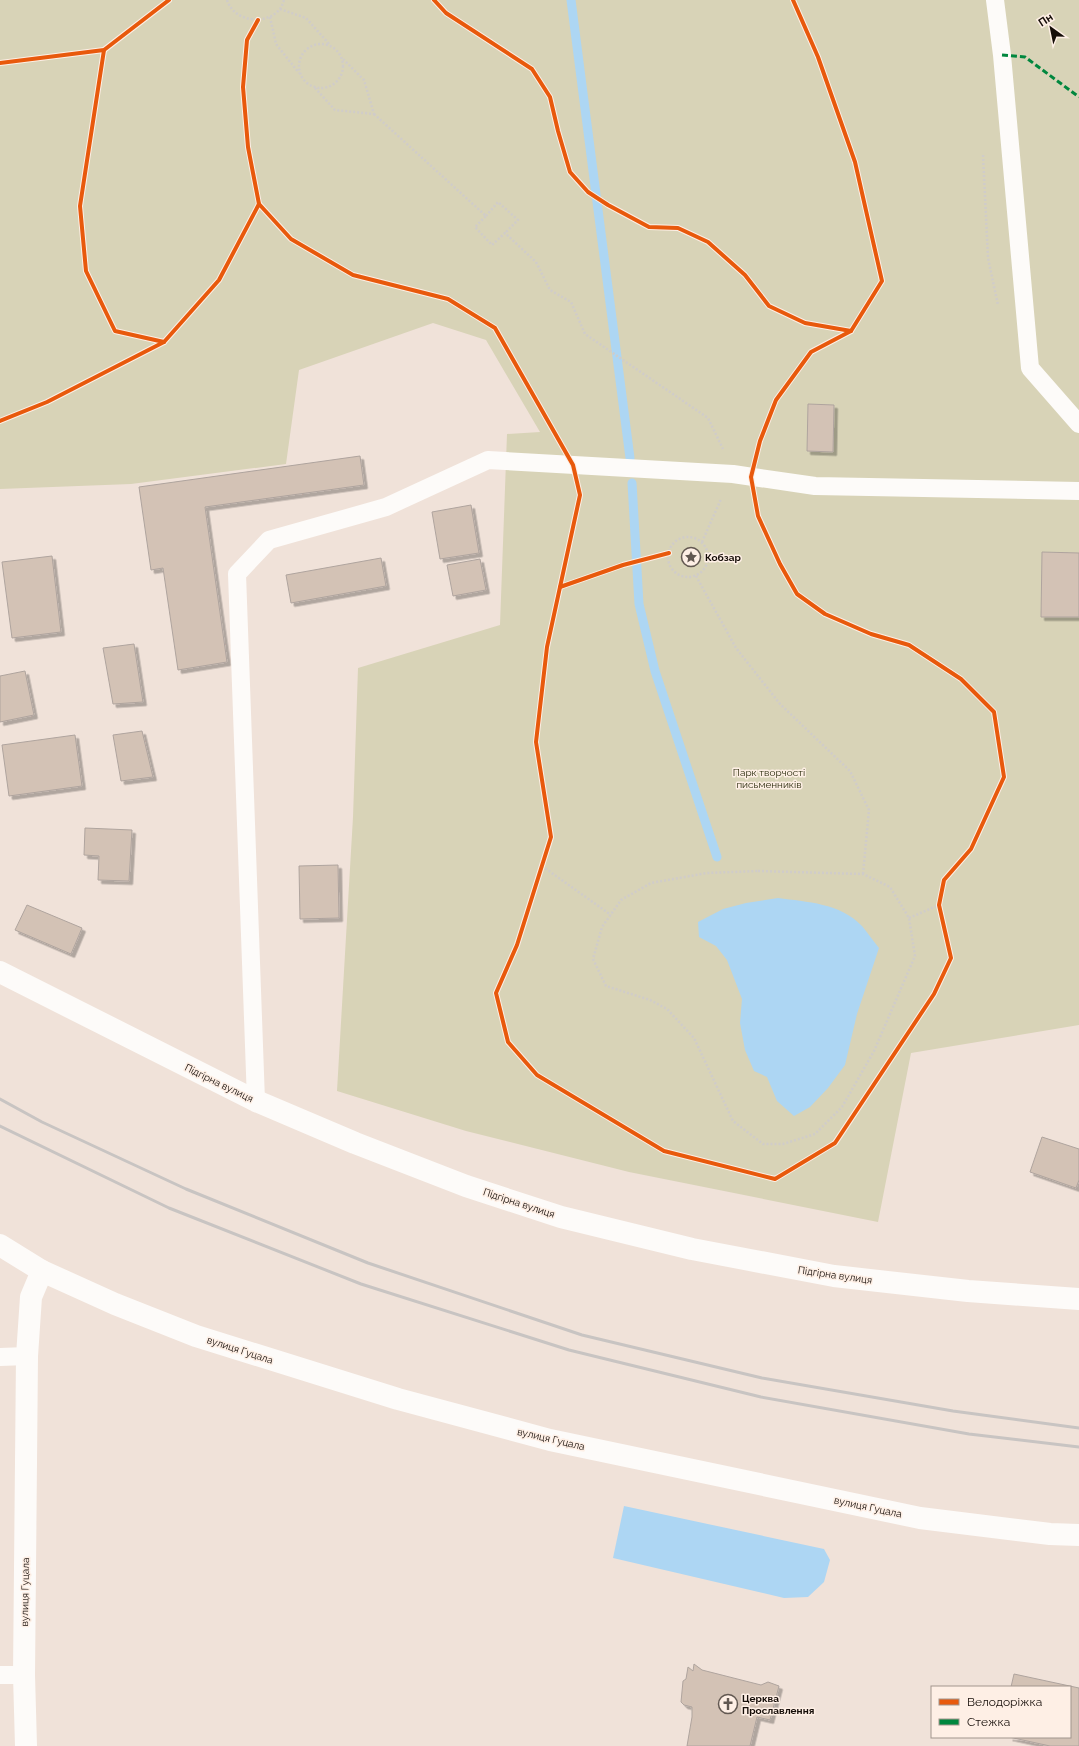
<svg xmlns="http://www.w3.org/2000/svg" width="1079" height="1746" font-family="Raleway,sans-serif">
<defs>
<filter id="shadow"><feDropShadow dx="3.5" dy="3.5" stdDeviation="0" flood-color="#0004"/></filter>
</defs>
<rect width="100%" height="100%" fill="#f0e2d9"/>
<polygon fill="#d8d3b7" points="0,0 1079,0 1079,1025 911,1053 878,1222 629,1172 466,1131 337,1091 353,817 358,668 500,625 507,434 540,432 486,340 433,323 299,370 286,464 131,484 0,489"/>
<g fill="#add6f3">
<path d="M778,898C807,902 840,903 862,926C868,933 873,941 879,948L857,1014L845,1065L828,1088L810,1107L794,1116L777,1101L767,1077L754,1071L745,1050L740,1023L742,999L727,960L716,946L699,937L698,922L723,909L746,903Z"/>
<polygon points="624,1506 824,1549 830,1560 824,1582 808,1597 784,1598 613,1558"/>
</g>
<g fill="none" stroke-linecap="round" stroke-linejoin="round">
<g stroke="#add6f3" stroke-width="9">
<polyline points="571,0 630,458"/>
<polyline points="632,483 639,604 655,671 717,857"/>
</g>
</g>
<g fill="#d3c2b5" stroke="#afa49e" filter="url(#shadow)">
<polygon points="808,404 834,405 833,452 807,451"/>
<polygon points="360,456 364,485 205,507 227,662 178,670 163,568 151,570 139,487"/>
<polygon points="471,505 479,553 440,559 432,512"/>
<polygon points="1042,552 1079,553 1079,617 1041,617"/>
<polygon points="52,556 61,632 12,638 2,562"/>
<polygon points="381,558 386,586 291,603 286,575"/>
<polygon points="480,559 486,590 453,596 447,565"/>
<polygon points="134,644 143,702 113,704 103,648"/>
<polygon points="25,671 34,715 0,722 0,676"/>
<polygon points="142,731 153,777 121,781 113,735"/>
<polygon points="75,735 82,786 9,796 2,745"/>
<polygon points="85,828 132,830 129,881 98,880 99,856 84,855"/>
<polygon points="338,865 339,918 300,919 299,866"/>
<polygon points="27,905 82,928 71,954 15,930"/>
<polygon points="1042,1137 1079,1149 1079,1180 1076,1188 1030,1172"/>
<polygon points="694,1664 702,1670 761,1685 768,1682 779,1686 770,1720 757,1717 750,1746 687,1746 692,1717 692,1707 684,1705 681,1702 683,1681 686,1679 688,1667 693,1671"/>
<polygon points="1014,1674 1079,1688 1079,1746 1050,1746 1009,1737 1070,1737 1070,1687 1011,1687"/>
</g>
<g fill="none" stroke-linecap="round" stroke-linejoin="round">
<g stroke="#d0ccc9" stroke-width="2.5" stroke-dasharray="2 2" stroke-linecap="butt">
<path d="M227,0C234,22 266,26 280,9C282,6 283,3 284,0"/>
<polyline points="280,9 306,18 330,45"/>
<polyline points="270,17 276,44 299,73"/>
<circle cx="321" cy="66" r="22"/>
<polyline points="315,88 335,110 374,114 364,80 343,59"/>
<polyline points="374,114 486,216 475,227 492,245 505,233 536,262 550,290 571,302 585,334 708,418 723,449"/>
<polyline points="983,155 988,258 998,305"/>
<polyline points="486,216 498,202 518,220 505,233"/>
<circle cx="688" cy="557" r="20"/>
<polyline points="702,542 721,499"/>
<polyline points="696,576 736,648 780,704 850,771 869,810 863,874"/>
<polyline points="542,866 611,915"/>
<polygon points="758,871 863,874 890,887 909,918 915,956 874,1051 842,1107 815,1134 783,1144 763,1144 733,1121 694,1038 667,1009 650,1000 606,986 593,959 602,927 621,900 651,883 707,873"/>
<polyline points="909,918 939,905"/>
</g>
<g stroke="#fdfbf9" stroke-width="18">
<polyline points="995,0 1002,55 1030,368 1079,424"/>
<polyline points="256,1101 237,574 269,540 386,507 488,460 733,474 815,486 1079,491"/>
<polyline points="0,1357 27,1356"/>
<polyline points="0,1675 24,1675"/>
</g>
<polyline stroke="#fdfbf9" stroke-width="22" points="26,1746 24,1675 27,1356 31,1297 42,1271"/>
<g stroke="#fdfbf9" stroke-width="22">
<polyline points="0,972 256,1101 355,1143 466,1186 561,1217 692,1249 834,1276 968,1291 1079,1299"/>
<polyline points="0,1245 42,1271 115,1304 196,1336 398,1399 550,1440 920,1518 1050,1534 1079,1535"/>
</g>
<g stroke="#c8c4c2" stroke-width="3">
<polyline points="0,1099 42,1122 186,1189 368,1263 582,1335 762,1378 953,1411 1079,1428"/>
<polyline points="0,1126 169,1208 361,1284 569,1350 761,1397 969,1434 1079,1447"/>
</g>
<polyline stroke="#00873e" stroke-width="3" stroke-dasharray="6 3" stroke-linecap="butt" points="1002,55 1025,57 1079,97"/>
<defs>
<g id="cycleway">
<polyline points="434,0 446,13 532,69 550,97 558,131 570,172 588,192 608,205 649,227 678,228 708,242 745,275 769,306 805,323 851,331"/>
<polyline points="258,20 247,40 243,87 248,147 259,204"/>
<polyline points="104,50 80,206 86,271 115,331 164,342"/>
<polyline points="0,63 104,50 169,0"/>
<polyline points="0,421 47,402 164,342 219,280 259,204 291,239 353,275 448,299 495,328 573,465 580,495 547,647 536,742 551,837 517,945 496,993 508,1042 537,1075 664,1151 775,1179 835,1143 934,994 951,958 939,905 944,880 971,849 1004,777 994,712 961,679 909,645 871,634 825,614 797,594 780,564 758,516 751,477 760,441 776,400 811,352 851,331 882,281 855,162 818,57 793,0"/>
<polyline points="560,587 623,565 669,553"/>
</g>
</defs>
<use href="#cycleway" stroke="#feefe5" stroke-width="6"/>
<use href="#cycleway" stroke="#e8590c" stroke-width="4"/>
</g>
<defs>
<symbol id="sight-ring" viewBox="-11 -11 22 22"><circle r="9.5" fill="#feefe5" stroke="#625851" stroke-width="1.5"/><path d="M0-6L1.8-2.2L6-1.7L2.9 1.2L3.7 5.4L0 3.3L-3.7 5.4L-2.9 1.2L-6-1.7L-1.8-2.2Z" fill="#625851"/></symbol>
<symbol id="church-ring" viewBox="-11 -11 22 22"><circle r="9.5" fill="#feefe5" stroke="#625851" stroke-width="1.5"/><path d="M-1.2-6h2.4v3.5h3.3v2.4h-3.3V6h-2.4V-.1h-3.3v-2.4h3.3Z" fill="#625851"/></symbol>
</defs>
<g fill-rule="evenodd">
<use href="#sight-ring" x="680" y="546" width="22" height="22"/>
<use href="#church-ring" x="717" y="1693" width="22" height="22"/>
</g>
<g text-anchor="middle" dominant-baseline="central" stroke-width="3" stroke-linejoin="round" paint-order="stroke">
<g font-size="10" font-weight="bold" fill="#150d08" stroke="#feefe5" text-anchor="start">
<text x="705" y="557">Кобзар</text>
<text x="742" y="1698">Церква<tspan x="742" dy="12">Прославлення</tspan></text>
</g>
<g font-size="10" fill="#2c2d0e" stroke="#feefe5">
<text x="769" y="772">Парк творчості<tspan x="769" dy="12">письменників</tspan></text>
</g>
<g font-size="10" fill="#150d08" stroke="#feefe5">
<text transform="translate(219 1083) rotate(26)">Підгірна вулиця</text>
<text transform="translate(519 1203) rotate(18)">Підгірна вулиця</text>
<text transform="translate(835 1275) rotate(8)">Підгірна вулиця</text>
<text transform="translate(240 1350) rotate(18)">вулиця Гуцала</text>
<text transform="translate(551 1439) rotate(13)">вулиця Гуцала</text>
<text transform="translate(868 1507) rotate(12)">вулиця Гуцала</text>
<text transform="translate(25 1592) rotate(-89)">вулиця Гуцала</text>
</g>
</g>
<rect x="931" y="1686" width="140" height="52" fill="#feefe5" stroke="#a1958d"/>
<rect x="939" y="1699" width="20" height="6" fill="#e8590c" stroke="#a1958d"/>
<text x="967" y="1706" font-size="12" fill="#150d08">Велодоріжка</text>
<rect x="939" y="1719" width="20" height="6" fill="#00873e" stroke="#a1958d"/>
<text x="967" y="1726" font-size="12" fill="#150d08">Стежка</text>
<g transform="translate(1051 28) rotate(327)" stroke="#feefe5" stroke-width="3" paint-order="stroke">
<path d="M0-3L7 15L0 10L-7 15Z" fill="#150d08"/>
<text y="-6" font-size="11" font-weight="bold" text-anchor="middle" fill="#150d08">Пн</text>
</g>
</svg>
